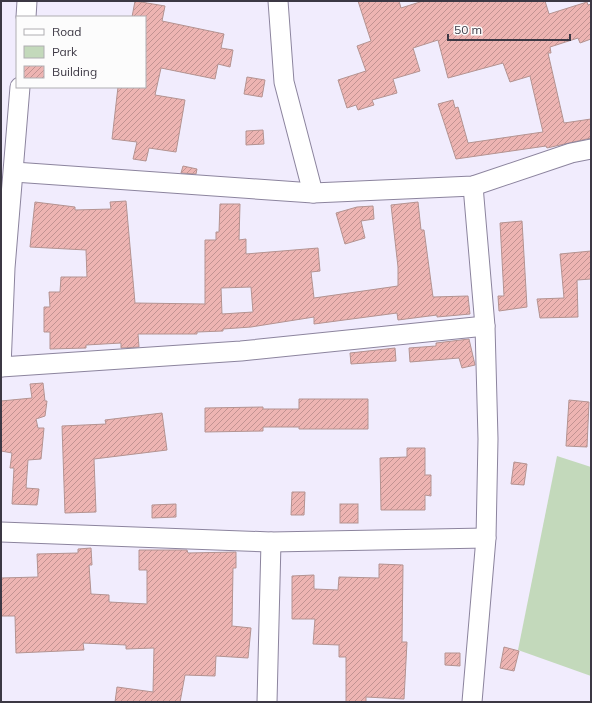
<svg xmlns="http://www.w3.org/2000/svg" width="592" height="703" font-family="Mulish,sans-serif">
<defs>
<pattern id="building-hatch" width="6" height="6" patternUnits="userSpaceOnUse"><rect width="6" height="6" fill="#edb4b2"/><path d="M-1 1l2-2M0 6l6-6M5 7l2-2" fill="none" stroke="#c19392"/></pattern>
</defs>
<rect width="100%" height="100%" fill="#f1ecfd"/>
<polygon fill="#c3d9bb" points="557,456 591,467 591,676 518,650"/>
<g fill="url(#building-hatch)" stroke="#b49391" fill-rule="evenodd">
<polygon points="135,1 165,6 162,21 224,34 221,48 233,50 230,67 218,64 215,79 161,68 155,95 185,100 176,152 149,148 146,161 133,159 137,142 112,139 118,87 145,87 145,17 132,17"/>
<polygon points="358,1 399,1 401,8 423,1 545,1 549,14 587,2 588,5 591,4 591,39 580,43 578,38 550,47 551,53 548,53 564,123 591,119 591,138 547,148 546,146 456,159 438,104 453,100 455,108 458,107 468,143 543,132 530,76 510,82 503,63 448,78 438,40 413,48 420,71 393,79 397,93 372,100 374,105 358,110 356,105 347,108 338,80 366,71 357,46 371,41"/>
<polygon points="247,77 265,80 262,97 244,94"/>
<polygon points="263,130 264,144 246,145 246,131"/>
<polygon points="183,166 197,169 196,174 181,173"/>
<path d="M126,201L135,303L205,304V240H216V232H219L220,204H240L239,240L246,239V254L318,248L320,271L311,272L314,298L398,286V267L391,205L418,202L421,230H424L433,297L468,296L470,314L437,317V315L398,320L397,313L314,324V317L251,327L223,329V331L197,332V334H138L139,347L121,348V343L86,345V348L50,349V332H44V307H50L49,292H60L61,277H87L86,250L30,247L35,202L75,207V210L111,209L110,202ZM251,287L253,312L222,314L221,288Z"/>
<polygon points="373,206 374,219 361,221 365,238 345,244 336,213 357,207"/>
<polygon points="522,221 527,307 499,311 498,296 504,296 500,223"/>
<polygon points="591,251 591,279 577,280 578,317 540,318 537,299 564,298 560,254"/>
<polygon points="469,339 475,365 462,368 459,358 410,362 409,348 436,346 436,343"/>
<polygon points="395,348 396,361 351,364 350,353"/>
<polygon points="43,383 45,401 47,401 45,416 36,419 38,428 44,428 41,459 28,460 26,488 39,489 37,505 12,504 14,468 10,468 12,453 1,451 1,401 32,398 30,384"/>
<polygon points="299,399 368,399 368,429 299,429 299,427 263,427 263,431 205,432 205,408 263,407 263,409 299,409"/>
<polygon points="569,400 589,402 587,447 566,446"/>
<polygon points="162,413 167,450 94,459 96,512 65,513 62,426 106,424 105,420"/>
<polygon points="407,448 425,448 425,475 431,475 431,496 425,495 425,510 381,510 380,458 407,457"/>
<polygon points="514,462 527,464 524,485 511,484"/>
<polygon points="292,492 305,492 304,515 291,515"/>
<polygon points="176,504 176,517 152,518 152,505"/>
<rect x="340" y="504" width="18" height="19"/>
<polygon points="91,548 92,565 89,565 91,594 109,595 109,602 147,604 147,570 139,570 139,550 187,550 188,553 236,552 236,568 233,568 232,626 251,628 248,658 216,656 215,676 185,675 180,702 115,702 117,687 153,692 154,648 126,649 126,645 83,643 84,650 16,653 15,616 1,616 1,578 38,577 37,554 78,553 78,549"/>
<polygon points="379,564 403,565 402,642 407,642 404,699 366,697 366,702 346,702 346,657 339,657 339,645 313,644 315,619 292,619 292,576 314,575 314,589 338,590 339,577 379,578"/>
<polygon points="504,647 519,651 514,671 500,668"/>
<polygon points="445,653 460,653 460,666 445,665"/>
</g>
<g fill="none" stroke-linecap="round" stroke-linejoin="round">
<defs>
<g id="street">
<polyline points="278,1 284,82 313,193"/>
<polyline points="26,17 27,1"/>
<polyline points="14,172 313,193 473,186 571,153 591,149"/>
<polyline points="1,367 241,351 485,326"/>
<polyline points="1,367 5,268 20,87"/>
<polyline points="1,532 271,542 486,538"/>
<polyline points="267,702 271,542"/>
<polyline points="472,702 486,538 488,439 485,326 473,186"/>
</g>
</defs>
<use href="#street" stroke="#8c849e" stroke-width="21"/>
<use href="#street" stroke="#fff" stroke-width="19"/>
</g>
<rect width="592" height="703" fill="none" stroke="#3c3844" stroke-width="4"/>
<rect x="16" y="16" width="130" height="72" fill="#fcfcfc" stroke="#afaeb2"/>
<rect x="24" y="29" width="20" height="6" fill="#ffffff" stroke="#afaeb2"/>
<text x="52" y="36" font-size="12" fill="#3c3844">Road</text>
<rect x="24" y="46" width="20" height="12" fill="#c3d9bb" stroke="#afaeb2"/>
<text x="52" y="56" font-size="12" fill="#3c3844">Park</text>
<rect x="24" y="66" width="20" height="12" fill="url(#building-hatch)" stroke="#afaeb2"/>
<text x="52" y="76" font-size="12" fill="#3c3844">Building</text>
<path d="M448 34v6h122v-6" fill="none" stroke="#3c3844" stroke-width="2"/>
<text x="454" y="34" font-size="12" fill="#3c3844" stroke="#fcfcfc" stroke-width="3" paint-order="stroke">50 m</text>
</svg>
